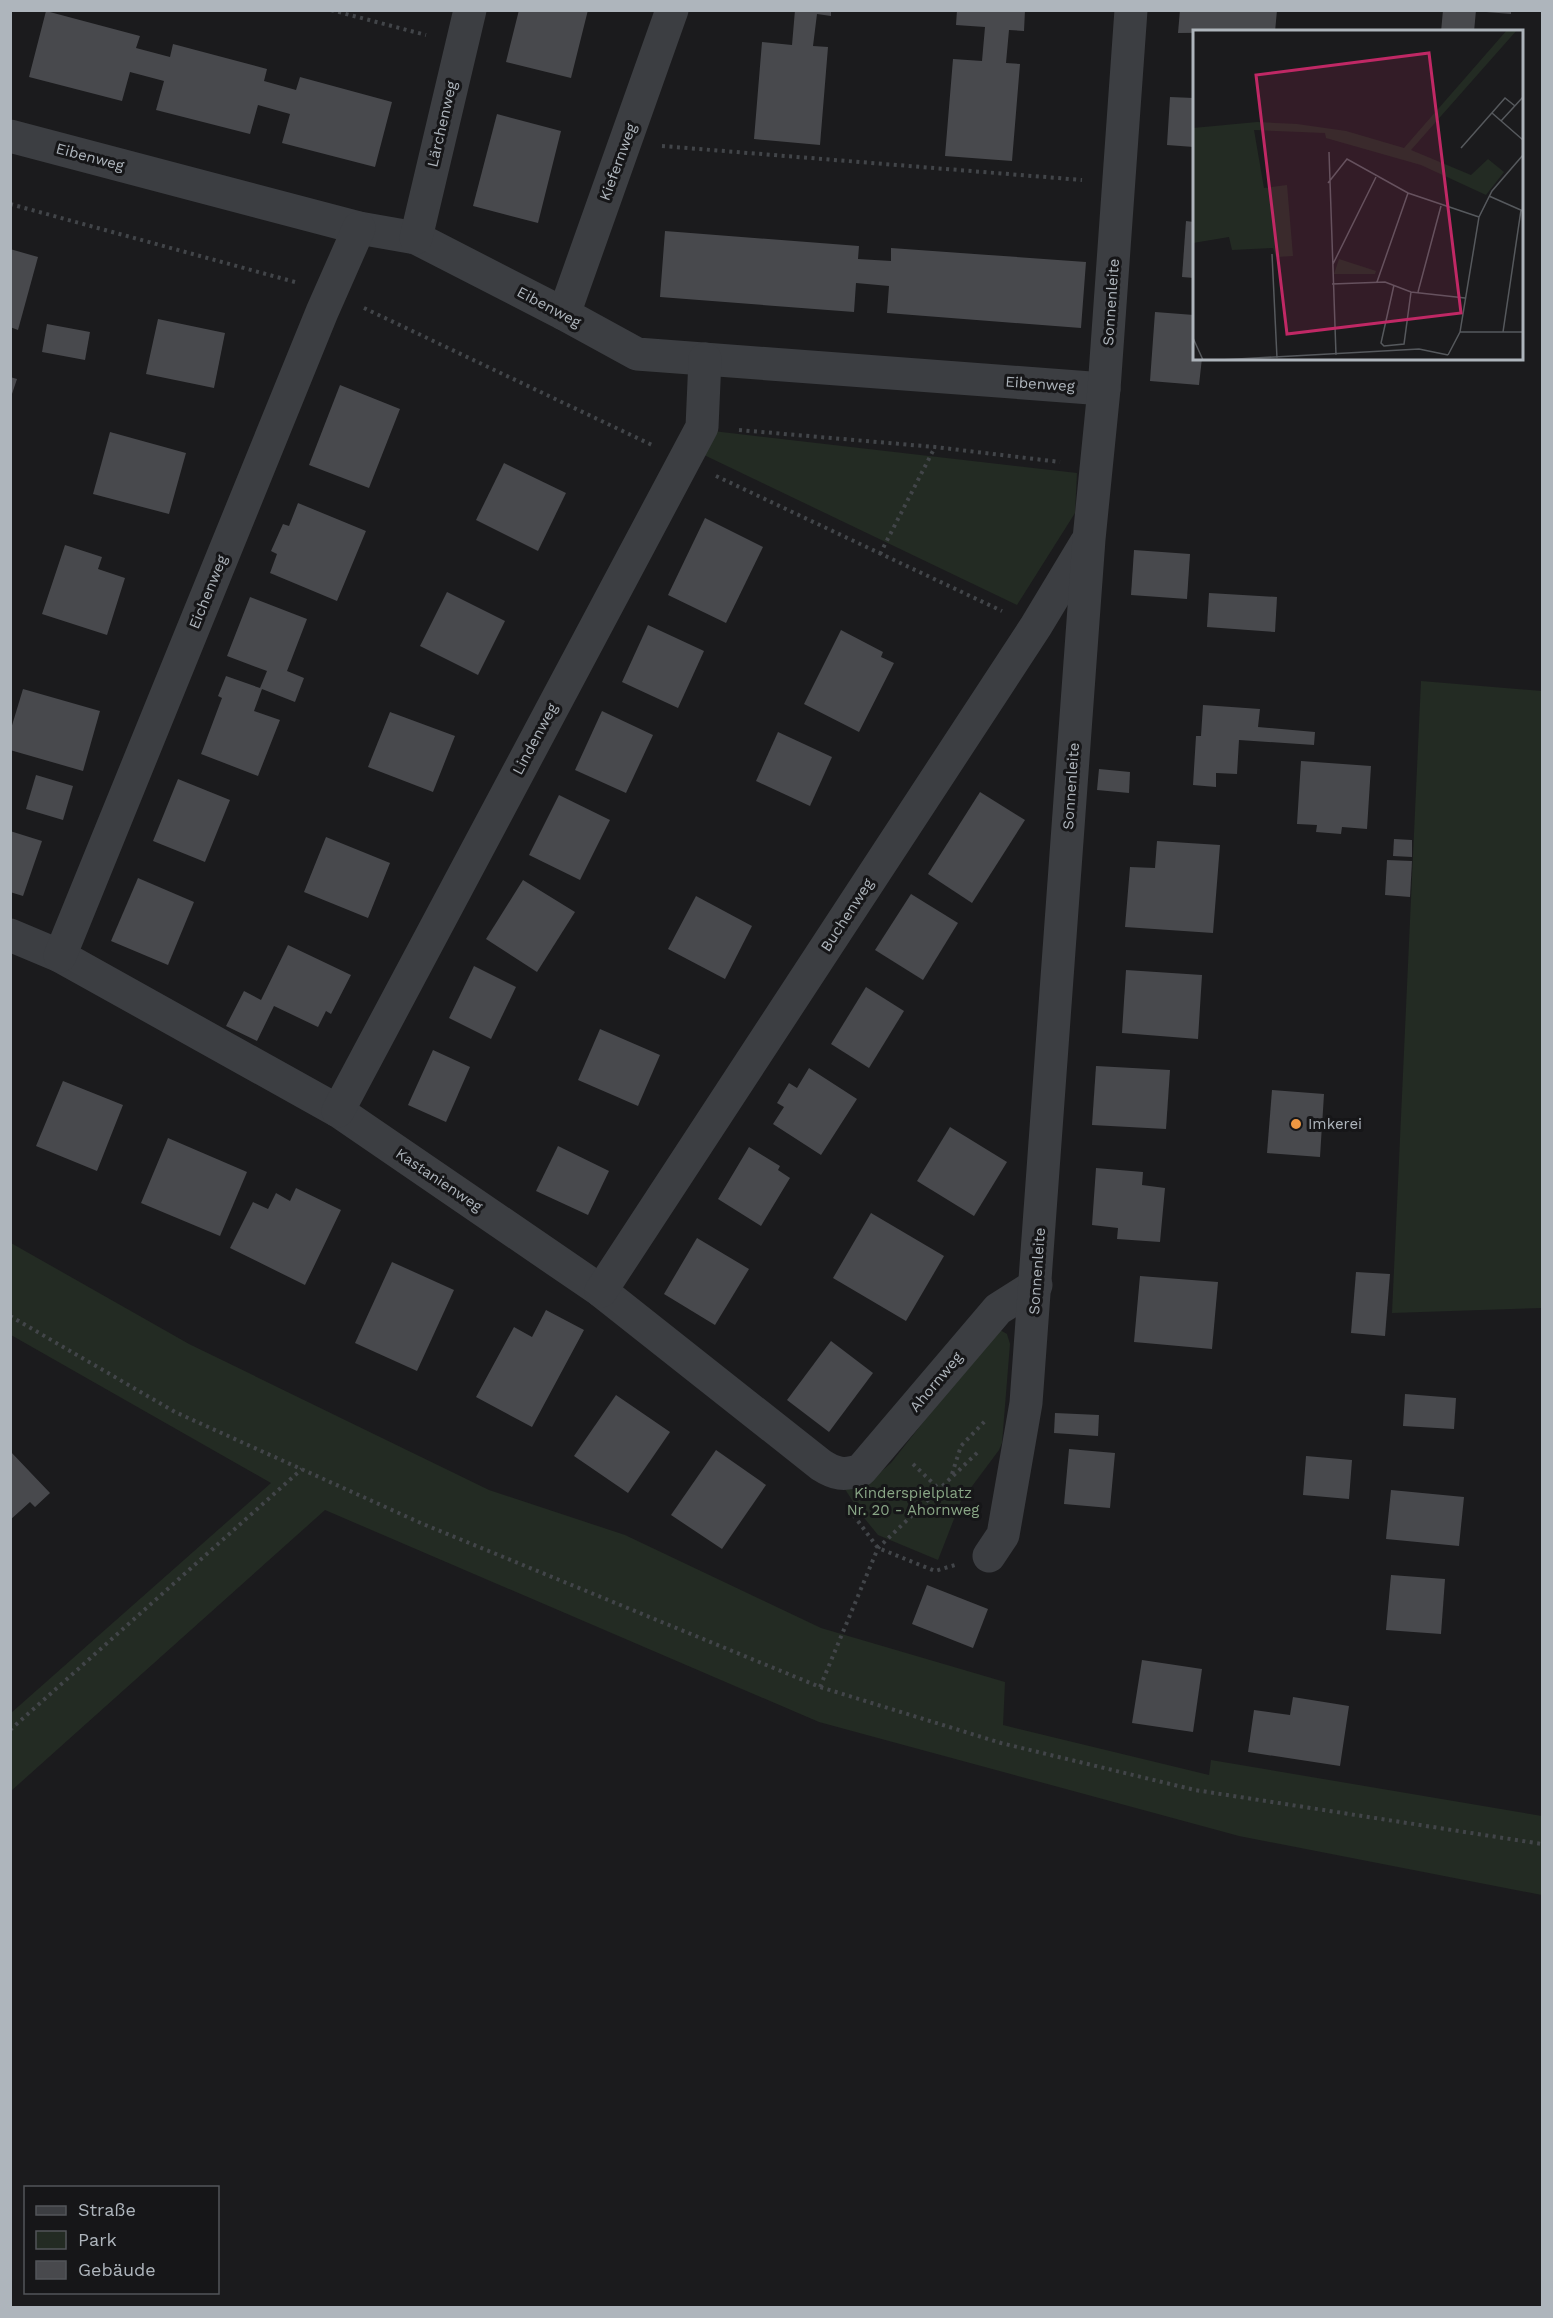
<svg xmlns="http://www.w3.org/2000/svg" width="1553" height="2318" font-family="'Work Sans',sans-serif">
<rect width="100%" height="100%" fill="#1b1b1d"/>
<g fill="#232b23">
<polygon points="713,431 1077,473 1075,513 1017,605 702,454"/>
<polygon points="1421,681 1542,691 1542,1308 1392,1313"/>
<polygon points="11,1243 189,1344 489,1490 625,1535 821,1628 1005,1682 1003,1725 1209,1775 1211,1760 1542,1816 1542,1895 1239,1836 819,1722 325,1510 11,1791 11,1713 271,1483 11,1335"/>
<polygon points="1000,1330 1007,1334 1010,1344 1002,1443 999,1450 961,1501 938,1560 878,1535 861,1514 843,1486 870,1481 891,1463 992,1335"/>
</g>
<g fill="#48494d">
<polygon points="519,10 588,10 571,78 506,62"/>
<polygon points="795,10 831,10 831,16 817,14 813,46 828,47 820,145 754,139 762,42 792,45"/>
<polygon points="957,10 1025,10 1024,31 1009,30 1006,63 1020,64 1012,161 945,156 953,59 982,61 985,27 956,25"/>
<polygon points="1180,10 1277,10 1275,32 1178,33"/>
<polygon points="1443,10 1476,10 1474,32 1441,32"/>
<polygon points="1486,10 1511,10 1511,14 1486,12"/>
<polygon points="46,11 140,36 136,48 170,57 173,44 267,69 264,81 296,90 300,77 392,102 375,167 282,143 290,114 258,105 250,134 156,110 164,81 130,72 122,101 29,77"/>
<polygon points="1170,97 1194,98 1194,147 1167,145"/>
<polygon points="497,114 561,131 538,223 473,206"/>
<polygon points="1186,221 1194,222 1194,278 1182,277"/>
<polygon points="665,231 859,246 858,259 891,261 891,248 1086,262 1081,328 887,313 889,286 856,283 854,312 660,297"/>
<polygon points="10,249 38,257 18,330 10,327"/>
<polygon points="1155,312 1194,315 1194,358 1202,358 1199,385 1150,381"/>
<polygon points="158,319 225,333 214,388 146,374"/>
<polygon points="47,324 90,332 85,360 42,352"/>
<polygon points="10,377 17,379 11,397 10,397"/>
<polygon points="340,385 400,409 369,488 309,465"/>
<polygon points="110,432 186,453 169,514 93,494"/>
<polygon points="504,463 566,493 538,551 476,520"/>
<polygon points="298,503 366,531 337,601 270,573 277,554 271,551 283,524 289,526"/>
<polygon points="705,518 763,547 726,623 668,595"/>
<polygon points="65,545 102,557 98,569 125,578 107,635 42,614"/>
<polygon points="1134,550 1190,554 1187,599 1131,595"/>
<polygon points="447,592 505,621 478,675 420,646"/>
<polygon points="1209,593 1277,597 1275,632 1207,627"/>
<polygon points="250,597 307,619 287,671 304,678 295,702 262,689 254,711 280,720 258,776 201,754 222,698 218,696 226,676 260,688 267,671 227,656"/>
<polygon points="648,625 704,651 678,708 622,682"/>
<polygon points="841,630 883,652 881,657 894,663 859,732 804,704"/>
<polygon points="23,689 100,711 83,771 10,750 10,732"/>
<polygon points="1203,705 1260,709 1258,727 1315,732 1314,745 1239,740 1237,774 1216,773 1216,787 1193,785 1196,736 1201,736"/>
<polygon points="602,711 653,735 626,793 575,770"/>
<polygon points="390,712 455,736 433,792 368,767"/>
<polygon points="778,732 832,757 810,806 756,781"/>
<polygon points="1301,761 1371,766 1367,829 1342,827 1341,834 1316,832 1317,825 1297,824"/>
<polygon points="1099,769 1130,772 1129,793 1097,790"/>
<polygon points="36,775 73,786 63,820 26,809"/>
<polygon points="178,779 230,800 205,862 153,841"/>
<polygon points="980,792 1025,820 972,903 928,874"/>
<polygon points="559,795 610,820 580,880 529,855"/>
<polygon points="10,831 42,841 23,896 10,892"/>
<polygon points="326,837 390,863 368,918 304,892"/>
<polygon points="1394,839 1412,840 1412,857 1393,856"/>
<polygon points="1157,841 1220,845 1213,933 1125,927 1130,867 1155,868"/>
<polygon points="1387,860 1412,861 1410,897 1385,895"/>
<polygon points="138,878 194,902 168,965 111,941"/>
<polygon points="523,880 575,912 537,972 486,939"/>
<polygon points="911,894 958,923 923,980 875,950"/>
<polygon points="696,896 752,926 725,979 668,949"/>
<polygon points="288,945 351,975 331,1014 326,1011 318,1027 274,1006 257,1041 226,1026 244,991 261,1000"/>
<polygon points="474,966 516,987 491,1039 449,1018"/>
<polygon points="1126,970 1202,975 1198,1039 1122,1033"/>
<polygon points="866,987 904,1011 869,1068 831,1044"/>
<polygon points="600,1029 660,1055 638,1106 578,1080"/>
<polygon points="433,1050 470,1067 446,1122 408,1105"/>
<polygon points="1096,1066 1170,1070 1166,1129 1092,1125"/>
<polygon points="809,1068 857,1099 821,1155 773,1124 784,1107 777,1103 789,1083 797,1088"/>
<polygon points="63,1081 123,1105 97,1171 36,1146"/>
<polygon points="1272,1090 1324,1094 1320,1157 1267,1153"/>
<polygon points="950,1127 1007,1162 974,1216 917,1181"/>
<polygon points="168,1138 247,1172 220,1236 141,1203"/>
<polygon points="558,1146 609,1171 588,1215 536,1191"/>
<polygon points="749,1147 780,1166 778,1170 790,1178 761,1226 718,1199"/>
<polygon points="1096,1168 1143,1172 1142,1185 1165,1188 1160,1242 1117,1239 1118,1228 1092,1225"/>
<polygon points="296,1188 341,1210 305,1285 230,1248 253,1202 268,1209 276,1193 290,1201"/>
<polygon points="871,1213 944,1256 906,1321 833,1278"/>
<polygon points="697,1238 749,1269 715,1325 664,1294"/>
<polygon points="392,1262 454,1290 417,1371 355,1343"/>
<polygon points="1356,1272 1390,1274 1385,1336 1351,1333"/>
<polygon points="1140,1276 1218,1282 1212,1349 1134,1342"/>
<polygon points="546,1310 584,1330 532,1427 476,1397 514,1327 532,1337"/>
<polygon points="831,1341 873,1373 829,1432 787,1400"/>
<polygon points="1405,1394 1456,1398 1454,1429 1403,1426"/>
<polygon points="616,1395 670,1432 628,1493 574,1456"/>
<polygon points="1055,1413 1099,1415 1098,1436 1054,1433"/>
<polygon points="1069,1449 1115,1453 1110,1508 1064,1504"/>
<polygon points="716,1450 766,1485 722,1549 671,1515"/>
<polygon points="10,1451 50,1493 35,1507 30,1502 10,1520"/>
<polygon points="1306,1456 1352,1460 1349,1499 1303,1495"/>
<polygon points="1391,1490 1464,1497 1459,1546 1386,1539"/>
<polygon points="1391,1575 1445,1579 1441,1634 1386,1630"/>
<polygon points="927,1585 988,1609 973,1648 912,1624"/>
<polygon points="1142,1660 1202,1669 1193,1732 1132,1723"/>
<polygon points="1293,1697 1349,1706 1340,1766 1248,1752 1254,1710 1290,1715"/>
</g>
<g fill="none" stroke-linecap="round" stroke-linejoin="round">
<g stroke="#424549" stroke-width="4" stroke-dasharray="3 4.5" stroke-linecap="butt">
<polyline points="331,10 426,35"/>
<polyline points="662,146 1082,180"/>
<polyline points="10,204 295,282"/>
<polyline points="364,308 652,445"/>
<polyline points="739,430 935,447 1060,462"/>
<polyline points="716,476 1002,611"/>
<polyline points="880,554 935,447"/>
<polyline points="10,1316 175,1412 423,1524 820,1687 1001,1743 1195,1790 1542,1844"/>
<polyline points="913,1464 938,1488"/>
<polyline points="952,1474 961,1446 985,1421"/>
<polyline points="849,1509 878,1548 935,1571 955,1565"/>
<polyline points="820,1687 878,1548 979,1451"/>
<polyline points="10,1730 302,1469"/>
</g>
<g stroke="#3c3e42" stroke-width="33">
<polyline points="10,136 359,228 416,238 564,314 637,354 1104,389"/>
<polyline points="416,238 470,10"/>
<polyline points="564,314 672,10"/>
<path d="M10,935L60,956L338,1111L601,1291L821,1465C835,1474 844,1476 861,1470L998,1309L1036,1285"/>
<polyline points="60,956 322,312 359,228"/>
<polyline points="338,1111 702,427 705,359"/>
<polyline points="601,1291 1036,626 1086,543"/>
<polyline points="989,1556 1003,1535 1026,1403 1089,539 1104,389 1131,10"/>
</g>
</g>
<circle fill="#ee9742" stroke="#161618" stroke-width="2" cx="1296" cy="1124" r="6"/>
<g text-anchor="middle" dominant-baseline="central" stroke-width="6" stroke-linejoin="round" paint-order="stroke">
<g font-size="15" fill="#aeb5bc" stroke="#161618">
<text transform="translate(442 124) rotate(-77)">Lärchenweg</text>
<text transform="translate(90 157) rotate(15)">Eibenweg</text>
<text transform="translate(618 162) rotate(-70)">Kiefernweg</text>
<text transform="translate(1111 302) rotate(-86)">Sonnenleite</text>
<text transform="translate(549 307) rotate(28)">Eibenweg</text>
<text transform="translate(1040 384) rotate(4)">Eibenweg</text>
<text transform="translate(208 592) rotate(-68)">Eichenweg</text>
<text transform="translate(535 739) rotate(-62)">Lindenweg</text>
<text transform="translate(1071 786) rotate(-86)">Sonnenleite</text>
<text transform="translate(847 915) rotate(-57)">Buchenweg</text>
<text transform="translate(439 1180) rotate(34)">Kastanienweg</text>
<text transform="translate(1037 1271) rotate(-86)">Sonnenleite</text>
<text transform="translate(936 1382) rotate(-50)">Ahornweg</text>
</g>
<g font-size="15" fill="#aeb5bc" stroke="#161618" text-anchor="start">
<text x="1308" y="1124">Imkerei</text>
</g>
<g font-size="15" fill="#89a686" stroke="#161618">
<text x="913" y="1493">Kinderspielplatz<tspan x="913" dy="17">Nr. 20 - Ahornweg</tspan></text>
</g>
</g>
<g transform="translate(1193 30)">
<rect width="330" height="330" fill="#1b1b1d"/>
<path d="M314,0H324L218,120L278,145L295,129L311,142L293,165L228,135L133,108L132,103L61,100L71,158L94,155L100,226L83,227L80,218L39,220L36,207L0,213V98L64,92L104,94L153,101L211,118ZM146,229L183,241L182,244H141Z" fill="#232b23"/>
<path fill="none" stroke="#56595d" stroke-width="1.5" d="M299,83L330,110M308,91L330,67M268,118L312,68L322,76M136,122L143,325M135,153L154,129L215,163L286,187M296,166L330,181M79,224L84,328M140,234L183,147M184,252L215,163M139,254L192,252L218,262L272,268M201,255L188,313L191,316L211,314L218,262M225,262L248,176M267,302H330M310,302L328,180M0,308L10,330M255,325L267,302L286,187L299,161L330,125M27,330L226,319L255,325"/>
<path fill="#c02865" fill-opacity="0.15" stroke="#c02865" stroke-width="3" d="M236,23L268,283L94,304L63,45Z"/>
<rect width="330" height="330" fill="none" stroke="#aeb5bc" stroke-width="3"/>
</g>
<rect width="1553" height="2318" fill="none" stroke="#aeb5bc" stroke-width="24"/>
<rect x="24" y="2186" width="195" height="108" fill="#161618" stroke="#53565a" stroke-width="1.5"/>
<rect x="36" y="2206" width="30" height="9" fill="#3c3e42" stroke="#53565a" stroke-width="1.5"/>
<text x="78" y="2216" font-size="18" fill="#aeb5bc">Straße</text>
<rect x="36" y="2231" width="30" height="18" fill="#232b23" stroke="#53565a" stroke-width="1.5"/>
<text x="78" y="2246" font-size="18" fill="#aeb5bc">Park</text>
<rect x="36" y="2261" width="30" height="18" fill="#48494d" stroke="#53565a" stroke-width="1.5"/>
<text x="78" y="2276" font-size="18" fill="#aeb5bc">Gebäude</text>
</svg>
